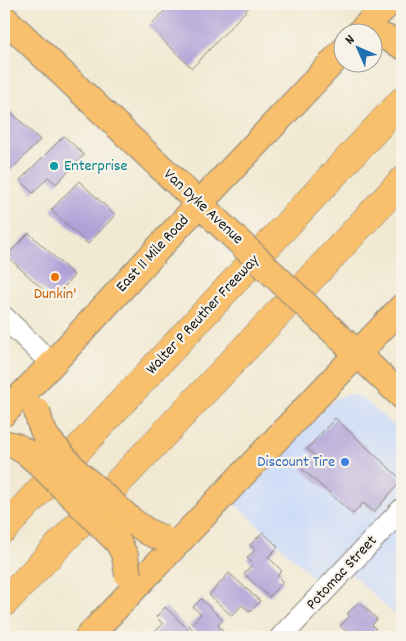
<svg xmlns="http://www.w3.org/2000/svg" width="406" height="641" font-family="Dekko,sans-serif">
<rect width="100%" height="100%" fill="#f7f3e8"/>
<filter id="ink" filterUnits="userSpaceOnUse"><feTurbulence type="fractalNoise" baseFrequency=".02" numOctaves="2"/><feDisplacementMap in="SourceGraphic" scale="10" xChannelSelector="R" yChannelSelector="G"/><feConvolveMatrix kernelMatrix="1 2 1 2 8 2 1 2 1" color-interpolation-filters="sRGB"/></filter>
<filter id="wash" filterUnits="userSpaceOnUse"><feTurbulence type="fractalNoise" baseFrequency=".0096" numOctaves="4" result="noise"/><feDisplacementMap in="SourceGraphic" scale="20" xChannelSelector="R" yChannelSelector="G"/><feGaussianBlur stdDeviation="1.12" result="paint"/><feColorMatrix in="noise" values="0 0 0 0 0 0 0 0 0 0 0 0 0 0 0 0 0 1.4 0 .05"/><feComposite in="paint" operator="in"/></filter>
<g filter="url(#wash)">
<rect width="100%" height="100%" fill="#f1e9d2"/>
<polygon fill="#ccdbf9" points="347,395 355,395 361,398 373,407 402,434 402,622 336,559 316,580 235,504 328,405 337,398"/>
<g id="blocks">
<g fill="#aea1d8">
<polygon points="171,4 252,4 192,68 149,27"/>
<polygon points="11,112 40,140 9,172 4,166 4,119"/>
<polygon points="64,136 84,155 56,184 48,177 33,193 20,180"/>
<polygon points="79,181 115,215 88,244 51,210"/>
<polygon points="29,233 74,275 60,292 59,291 51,297 8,257 11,254 9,253"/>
<polygon points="335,418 402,480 374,512 363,503 353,514 302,469 314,455 307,449"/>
<polygon points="263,532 278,547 268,557 282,571 277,576 283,582 269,597 244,574 253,564 247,558 255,550 250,545"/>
<polygon points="229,573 260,601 250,612 242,605 232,616 209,595"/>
<polygon points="201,599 223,620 218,625 223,631 221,633 225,637 201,637 189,626 201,614 193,607"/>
<polygon points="359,602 377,619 372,625 376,629 368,637 363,637 361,635 359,637 352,637 340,626 350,616 347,614"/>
<polygon points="165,607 189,630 182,637 158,637 154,633 163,624 156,617"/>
<polygon points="401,628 402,629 402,637 392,637"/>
</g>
</g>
</g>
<g filter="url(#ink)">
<use href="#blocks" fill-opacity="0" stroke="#868277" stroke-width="1"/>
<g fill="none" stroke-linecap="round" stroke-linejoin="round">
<defs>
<g id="minor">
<polyline points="4,317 52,364"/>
<polyline points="281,637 402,509"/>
</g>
<g id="major">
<polyline points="4,18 211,215"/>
<polyline points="360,32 388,4"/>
<path d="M374,37C383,35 395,41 402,46"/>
<polyline points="348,345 402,396"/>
<polyline points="4,413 52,364 199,204 344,50"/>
<polyline points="88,637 402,307"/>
</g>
<g id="highway">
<polyline points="4,529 402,101"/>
<polyline points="4,603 271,321 402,181"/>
</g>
</defs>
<use href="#minor" stroke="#868277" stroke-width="23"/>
<use href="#major" stroke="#868277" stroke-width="28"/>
<use href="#highway" stroke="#868277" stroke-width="29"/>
<use href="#minor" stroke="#fff" stroke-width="21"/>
<use href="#major" stroke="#f8bf6c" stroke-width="26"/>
<use href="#highway" stroke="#f8bf6c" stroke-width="28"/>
<defs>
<g id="major-bridge">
<polyline points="215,219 348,345"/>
<polyline points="37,411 40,423 46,437 76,471 132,521 148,532 162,538"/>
<polyline points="4,443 16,446 27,453 41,465 118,542 125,556 128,575"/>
</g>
</defs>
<use href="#major-bridge" stroke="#868277" stroke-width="28" stroke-linecap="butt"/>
<use href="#major-bridge" stroke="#f8bf6c" stroke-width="26"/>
</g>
</g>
<circle fill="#0f9aa8" stroke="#f7f3e8" stroke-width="2" cx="54" cy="166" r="5"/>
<circle fill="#e8710a" stroke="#f7f3e8" stroke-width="2" cx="55" cy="277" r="5"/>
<circle fill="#3f7fe0" stroke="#f7f3e8" stroke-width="2" cx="345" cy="462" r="5"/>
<g text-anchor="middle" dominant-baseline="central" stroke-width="4.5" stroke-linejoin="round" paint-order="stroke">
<g font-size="16" fill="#0d838f" stroke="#f7f3e8" text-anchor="start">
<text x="64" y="166">Enterprise</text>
</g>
<g font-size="16" fill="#1c1c1c" stroke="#f7f3e8">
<text transform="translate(203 207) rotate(43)">Van Dyke Avenue</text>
<text transform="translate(153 254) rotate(-47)">East 11 Mile Road</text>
<text transform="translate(203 315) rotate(-47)">Walter P Reuther Freeway</text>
<text transform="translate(342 573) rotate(-47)">Potomac Street</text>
</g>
<g font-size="16" fill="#c56008" stroke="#f7f3e8">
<text x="55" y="294">Dunkin'</text>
</g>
<g font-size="16" fill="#366cbe" stroke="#f7f3e8" text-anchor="end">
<text x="335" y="462">Discount Tire</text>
</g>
</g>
<rect width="406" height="641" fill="none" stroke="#f7f3e8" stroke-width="20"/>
<g transform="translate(358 48) rotate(315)"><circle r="24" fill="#f7f3e8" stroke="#9f9d96"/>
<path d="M0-4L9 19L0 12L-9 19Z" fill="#1f6fb2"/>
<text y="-8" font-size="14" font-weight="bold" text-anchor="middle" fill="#1c1c1c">N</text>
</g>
</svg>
